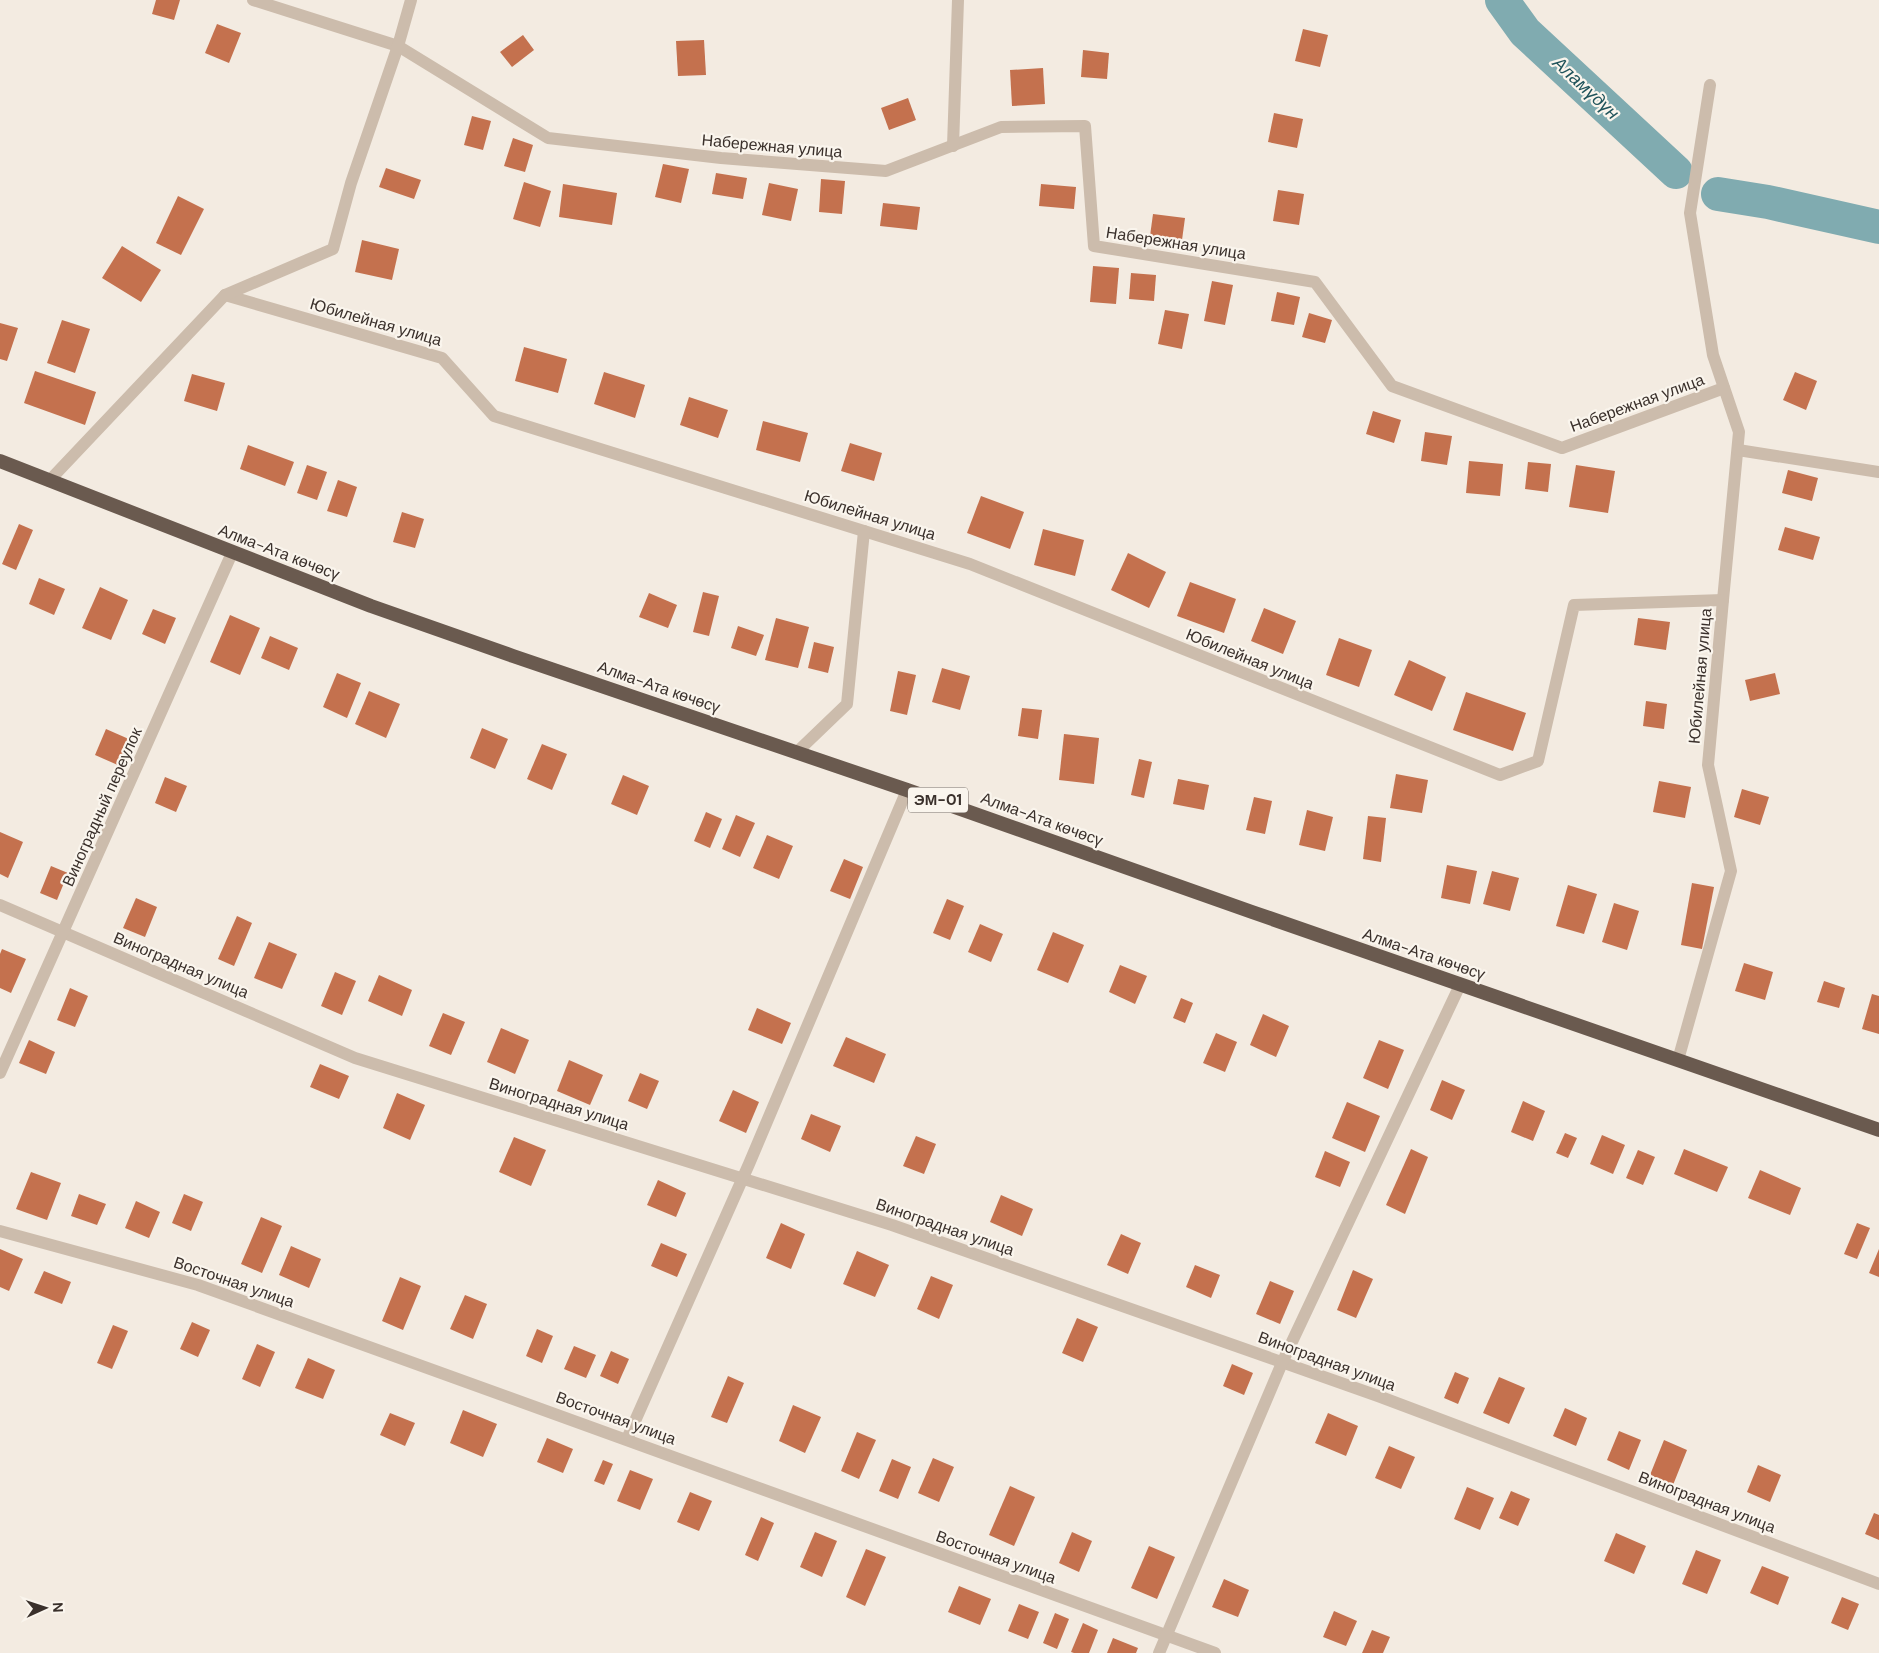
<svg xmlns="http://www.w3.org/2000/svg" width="1879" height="1653" font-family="'DM Sans',sans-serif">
<rect width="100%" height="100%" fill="#f3ebe1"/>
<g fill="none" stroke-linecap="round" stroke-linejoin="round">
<g stroke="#80abb0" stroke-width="34">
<polyline points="1502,0 1525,32 1676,172"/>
<polyline points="1718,194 1768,202 1879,227"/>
</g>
</g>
<g fill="#c4714e">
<polygon points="156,0 180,0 174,20 152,14"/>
<polygon points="217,24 241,33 229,63 205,53"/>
<polygon points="1303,29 1328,35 1320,67 1295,61"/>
<polygon points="523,35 534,50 512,67 500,52"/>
<polygon points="704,40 706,75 678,76 676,41"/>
<polygon points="1083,50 1109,53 1107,79 1081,77"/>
<polygon points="1043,68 1045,104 1012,106 1010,70"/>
<polygon points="908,98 916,120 889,130 881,108"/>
<polygon points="1274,113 1303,119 1297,148 1268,142"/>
<polygon points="472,116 491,121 483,150 464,145"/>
<polygon points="513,138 533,145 525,172 504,166"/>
<polygon points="663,164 689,169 681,203 655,197"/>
<polygon points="386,168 421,180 414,199 379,187"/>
<polygon points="716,173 747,178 743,199 712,194"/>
<polygon points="821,179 845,181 842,214 819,212"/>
<polygon points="524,182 551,191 540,227 513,219"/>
<polygon points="769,183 798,189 791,221 762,215"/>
<polygon points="563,184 617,193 612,225 559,217"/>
<polygon points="1041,184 1076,187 1074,209 1039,206"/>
<polygon points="1278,190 1304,194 1299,225 1273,221"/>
<polygon points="178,196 204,209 181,255 156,243"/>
<polygon points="883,203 920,207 917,230 880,226"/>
<polygon points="1153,214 1185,218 1182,240 1150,236"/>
<polygon points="362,240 399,249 392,280 355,272"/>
<polygon points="122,246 161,270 141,302 102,278"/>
<polygon points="1093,266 1119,268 1116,304 1090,302"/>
<polygon points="1131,273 1156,275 1154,301 1129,299"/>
<polygon points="1212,281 1233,285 1225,325 1204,321"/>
<polygon points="1277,292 1300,297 1294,325 1271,321"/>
<polygon points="1165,310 1189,314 1182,349 1158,344"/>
<polygon points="1309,313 1332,320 1325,343 1302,337"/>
<polygon points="62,320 90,329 75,373 47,363"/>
<polygon points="0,323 18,328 7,361 0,359"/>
<polygon points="524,347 567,359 558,393 515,381"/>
<polygon points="35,371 96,392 85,425 24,403"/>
<polygon points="604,372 645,385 635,418 594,404"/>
<polygon points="1795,372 1817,381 1806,410 1783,400"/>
<polygon points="192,374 225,383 217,411 184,401"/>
<polygon points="689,397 728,410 718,438 680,425"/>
<polygon points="1373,411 1401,420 1394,443 1366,434"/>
<polygon points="763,421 808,433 800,462 756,450"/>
<polygon points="1425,432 1452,436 1447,465 1421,461"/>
<polygon points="850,443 882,453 874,481 841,471"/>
<polygon points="248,445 294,462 285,486 240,469"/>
<polygon points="1469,461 1503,464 1500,496 1466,493"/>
<polygon points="1528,462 1551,464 1548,492 1525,489"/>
<polygon points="307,465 327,472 317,500 297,493"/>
<polygon points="1576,465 1615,471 1608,513 1569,507"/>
<polygon points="1788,470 1818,478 1812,501 1782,493"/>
<polygon points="338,480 357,487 347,517 327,511"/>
<polygon points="981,496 1024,512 1010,549 967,533"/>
<polygon points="402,512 424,519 415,548 393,542"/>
<polygon points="19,524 33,530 16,570 2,564"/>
<polygon points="1785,527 1820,537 1813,560 1778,550"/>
<polygon points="1043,529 1084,540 1075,576 1034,565"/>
<polygon points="1128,553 1166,572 1149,608 1111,590"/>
<polygon points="39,578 65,589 54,615 29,604"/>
<polygon points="1190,582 1236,599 1224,633 1177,616"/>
<polygon points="100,587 128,600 111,640 82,628"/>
<polygon points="703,592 719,596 709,636 693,632"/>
<polygon points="649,593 677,605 668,628 639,617"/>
<polygon points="1264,608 1296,621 1283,654 1251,641"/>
<polygon points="153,609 176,618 165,644 142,634"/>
<polygon points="230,615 260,628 240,675 210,662"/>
<polygon points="776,618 809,627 798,668 765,660"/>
<polygon points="1638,618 1670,622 1666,650 1634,645"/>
<polygon points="738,626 764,635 756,656 731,648"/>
<polygon points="270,636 298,648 289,670 261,658"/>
<polygon points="1339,638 1372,650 1359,687 1326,675"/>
<polygon points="814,642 834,647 828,673 808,668"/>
<polygon points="1409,660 1446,677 1432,711 1394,695"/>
<polygon points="942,668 970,676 960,710 932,702"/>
<polygon points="898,671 916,675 907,715 890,711"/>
<polygon points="337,673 361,683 347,718 323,707"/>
<polygon points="1775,673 1780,694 1750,701 1745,680"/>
<polygon points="369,691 400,704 386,738 355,724"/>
<polygon points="1466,692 1526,713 1513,751 1453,730"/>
<polygon points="1646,701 1667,704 1664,729 1643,726"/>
<polygon points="1022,708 1042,710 1038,739 1018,736"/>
<polygon points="482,728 508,739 495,769 470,758"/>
<polygon points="106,729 131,740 120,766 95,755"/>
<polygon points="1064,734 1099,738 1094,784 1059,780"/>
<polygon points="542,744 567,754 552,790 527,779"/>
<polygon points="1139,759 1152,762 1144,798 1131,795"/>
<polygon points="1396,774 1428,780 1422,813 1390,808"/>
<polygon points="623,775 649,786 637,815 611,804"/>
<polygon points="165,777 187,786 176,812 155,803"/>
<polygon points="1178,779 1209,785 1204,810 1173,804"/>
<polygon points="1659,781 1691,787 1685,818 1653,812"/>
<polygon points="1742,789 1769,797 1760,825 1734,817"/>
<polygon points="1254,797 1272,801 1265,834 1246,830"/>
<polygon points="1307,810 1333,817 1325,851 1299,845"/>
<polygon points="706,812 722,819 710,848 694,841"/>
<polygon points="736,815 755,823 740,857 722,849"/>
<polygon points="1368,816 1386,818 1381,862 1363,859"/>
<polygon points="0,832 23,842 8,878 0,874"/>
<polygon points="767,835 793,846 779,879 753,868"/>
<polygon points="844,859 863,867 850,899 830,891"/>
<polygon points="1447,865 1477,871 1470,904 1441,898"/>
<polygon points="51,866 68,873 57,900 40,893"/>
<polygon points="1492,871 1519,878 1510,911 1483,904"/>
<polygon points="1692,883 1714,887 1702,949 1681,945"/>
<polygon points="1568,885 1597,894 1584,934 1556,926"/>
<polygon points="136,898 157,907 145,937 123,928"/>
<polygon points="947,899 964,906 950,940 933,933"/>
<polygon points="1614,903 1639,911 1627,950 1602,942"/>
<polygon points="237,916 252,923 234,966 218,959"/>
<polygon points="980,924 1003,934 991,962 968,952"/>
<polygon points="1053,932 1084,945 1068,983 1037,970"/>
<polygon points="269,942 297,954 282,989 254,978"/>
<polygon points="2,949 26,959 11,993 0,988 0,954"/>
<polygon points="1744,963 1773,972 1765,1000 1735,991"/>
<polygon points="1120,965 1147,976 1135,1004 1109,992"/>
<polygon points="335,972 356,981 342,1015 321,1006"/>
<polygon points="379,975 412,990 402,1016 368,1001"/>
<polygon points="1824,981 1845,988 1839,1008 1817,1002"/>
<polygon points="70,988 88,996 75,1027 57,1020"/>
<polygon points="1872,994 1879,996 1879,1034 1862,1029"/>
<polygon points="1181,998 1193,1003 1185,1023 1173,1018"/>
<polygon points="757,1008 791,1023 782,1044 748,1030"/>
<polygon points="443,1013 465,1022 451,1055 429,1046"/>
<polygon points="1263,1014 1289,1026 1276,1057 1250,1045"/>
<polygon points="501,1028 529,1040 515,1074 487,1062"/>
<polygon points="1216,1033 1237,1042 1225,1072 1203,1063"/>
<polygon points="846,1037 886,1054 874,1083 833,1066"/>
<polygon points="29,1040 55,1052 46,1074 19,1063"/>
<polygon points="1379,1040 1404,1050 1388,1089 1363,1078"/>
<polygon points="569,1060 603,1075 590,1105 557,1091"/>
<polygon points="320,1064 349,1076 339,1099 310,1087"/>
<polygon points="640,1073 659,1081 647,1109 628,1101"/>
<polygon points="1442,1080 1465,1090 1452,1120 1430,1110"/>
<polygon points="733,1090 759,1102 746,1133 719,1121"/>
<polygon points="397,1093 425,1105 410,1140 383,1128"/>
<polygon points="1523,1101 1545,1111 1533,1141 1511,1132"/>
<polygon points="1347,1102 1380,1116 1365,1152 1332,1138"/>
<polygon points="811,1114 841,1126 830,1152 801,1139"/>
<polygon points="1565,1133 1577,1138 1568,1158 1556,1153"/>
<polygon points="1602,1135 1625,1145 1613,1174 1590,1164"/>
<polygon points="916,1136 936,1144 924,1174 903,1166"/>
<polygon points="514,1137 546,1150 531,1186 499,1172"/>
<polygon points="1411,1149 1428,1157 1405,1214 1386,1205"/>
<polygon points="1684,1149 1728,1167 1717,1192 1674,1174"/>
<polygon points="1638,1150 1655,1157 1643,1185 1626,1178"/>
<polygon points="1325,1151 1350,1162 1340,1187 1315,1177"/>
<polygon points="1760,1170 1801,1188 1790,1215 1748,1198"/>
<polygon points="31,1172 61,1183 47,1220 16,1209"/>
<polygon points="658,1180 686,1193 676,1217 647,1205"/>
<polygon points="79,1194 106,1204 97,1225 71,1216"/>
<polygon points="184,1194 203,1202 191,1231 172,1223"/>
<polygon points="1001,1195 1033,1209 1022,1236 990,1222"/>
<polygon points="136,1201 160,1212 149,1238 125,1228"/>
<polygon points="261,1217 282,1226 262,1273 241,1264"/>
<polygon points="781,1223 805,1234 791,1269 766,1258"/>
<polygon points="1857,1223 1870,1228 1857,1259 1844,1254"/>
<polygon points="1121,1234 1141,1243 1128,1274 1107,1265"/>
<polygon points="661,1243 687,1254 677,1277 651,1266"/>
<polygon points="291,1246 321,1259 309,1288 279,1275"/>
<polygon points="0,1249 23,1259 9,1291 0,1287"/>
<polygon points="1879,1249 1879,1277 1869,1273"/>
<polygon points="857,1251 889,1265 875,1297 843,1284"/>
<polygon points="1195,1265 1220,1275 1211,1298 1186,1287"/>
<polygon points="1353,1270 1373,1279 1356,1318 1337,1310"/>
<polygon points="44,1271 71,1282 62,1304 34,1293"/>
<polygon points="931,1276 953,1285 939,1319 917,1309"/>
<polygon points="400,1277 421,1286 403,1330 382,1321"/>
<polygon points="1270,1281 1294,1291 1280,1324 1256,1314"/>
<polygon points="465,1295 487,1304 473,1339 450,1329"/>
<polygon points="1077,1318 1098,1327 1083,1362 1062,1353"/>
<polygon points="192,1322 210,1330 198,1357 180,1349"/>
<polygon points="113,1325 128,1331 112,1369 97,1363"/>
<polygon points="537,1329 553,1336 542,1363 526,1356"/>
<polygon points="257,1344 275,1352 260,1387 242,1379"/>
<polygon points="574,1346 596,1355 586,1378 564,1369"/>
<polygon points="611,1351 629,1359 618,1384 600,1376"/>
<polygon points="308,1358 335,1370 323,1399 295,1388"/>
<polygon points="1232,1364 1253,1373 1244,1395 1223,1386"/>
<polygon points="1455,1372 1469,1378 1458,1404 1444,1398"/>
<polygon points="728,1376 744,1383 727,1423 711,1417"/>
<polygon points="1499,1377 1525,1388 1509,1424 1483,1413"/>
<polygon points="793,1405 821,1417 805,1453 779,1441"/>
<polygon points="1565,1408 1587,1418 1576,1446 1553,1436"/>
<polygon points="463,1410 497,1424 483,1457 450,1443"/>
<polygon points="390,1413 415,1423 405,1446 380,1435"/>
<polygon points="1328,1413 1358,1426 1346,1456 1315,1443"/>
<polygon points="1619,1431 1641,1440 1629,1470 1607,1460"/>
<polygon points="857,1432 876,1440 859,1479 841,1471"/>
<polygon points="547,1438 573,1449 563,1473 537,1462"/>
<polygon points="1664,1440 1687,1450 1673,1485 1650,1475"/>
<polygon points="1389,1446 1415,1457 1401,1489 1375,1478"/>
<polygon points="933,1458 954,1467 939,1502 918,1493"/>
<polygon points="892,1459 911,1467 898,1499 879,1491"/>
<polygon points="603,1460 613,1464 604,1485 594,1481"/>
<polygon points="1758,1465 1781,1475 1770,1502 1747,1492"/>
<polygon points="630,1470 653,1479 640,1510 617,1501"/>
<polygon points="1010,1486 1035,1497 1014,1546 989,1535"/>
<polygon points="1467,1487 1494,1498 1480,1530 1454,1519"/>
<polygon points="1511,1491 1530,1499 1518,1526 1499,1518"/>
<polygon points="690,1492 712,1501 699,1531 677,1522"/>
<polygon points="1874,1513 1879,1515 1879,1540 1865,1534"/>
<polygon points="761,1517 774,1523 758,1561 745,1555"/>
<polygon points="815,1532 837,1541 822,1577 800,1567"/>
<polygon points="1072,1532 1092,1541 1079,1572 1059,1563"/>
<polygon points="1616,1533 1646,1546 1634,1574 1604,1561"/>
<polygon points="1149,1546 1175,1557 1157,1599 1131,1588"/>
<polygon points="866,1549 886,1557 865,1606 846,1597"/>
<polygon points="1696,1550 1721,1560 1707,1594 1682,1584"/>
<polygon points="1762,1566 1789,1577 1778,1605 1750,1593"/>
<polygon points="1224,1579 1249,1590 1238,1617 1212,1607"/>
<polygon points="959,1586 991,1599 980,1625 948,1612"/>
<polygon points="1842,1597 1859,1604 1848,1630 1831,1623"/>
<polygon points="1019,1604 1039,1612 1028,1639 1008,1631"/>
<polygon points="1334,1611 1357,1621 1346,1646 1323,1637"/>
<polygon points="1055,1613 1069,1619 1057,1649 1043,1643"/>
<polygon points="1083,1623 1098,1630 1089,1653 1074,1653 1071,1652"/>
<polygon points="1372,1630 1390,1637 1383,1653 1362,1653"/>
<polygon points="1113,1638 1138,1648 1136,1653 1107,1653"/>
</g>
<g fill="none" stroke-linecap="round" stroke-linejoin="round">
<g stroke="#ccbcac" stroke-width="12">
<polyline points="253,0 398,46 548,138 721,158 886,171 1001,127 1085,126 1094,246 1315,282 1392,386 1562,448 1724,388"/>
<polyline points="1710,85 1690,213 1713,355 1739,432 1723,600"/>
<polyline points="953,146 958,0"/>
<polyline points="225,295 442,358 494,416 970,564 1500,775 1538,761 1574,605 1723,600 1708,765 1731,871 1678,1060"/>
<polyline points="1738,450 1879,472"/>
<polyline points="49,481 225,295 333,249 351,183 398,46 411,0"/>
<polyline points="797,752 847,704 864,531"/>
<polyline points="0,905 355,1058 892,1225 1378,1396 1879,1584"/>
<polyline points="0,1073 232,553"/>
<polyline points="0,1231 198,1285 1215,1653"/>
<polyline points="627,1439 749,1164 907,790"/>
<polyline points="1159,1653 1282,1363 1460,985"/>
</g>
<polyline stroke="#6a5a4f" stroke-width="14" points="0,461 371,606 513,656 907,790 1252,912 1879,1130"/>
</g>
<g text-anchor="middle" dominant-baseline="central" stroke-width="4.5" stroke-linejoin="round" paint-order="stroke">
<rect fill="#faf5ed" stroke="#746b65" stroke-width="1" x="908" y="787.5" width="60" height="25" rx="4"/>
<g font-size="15" font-weight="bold" fill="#3a302b">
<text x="938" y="800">ЭМ-01</text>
</g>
<g font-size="16" fill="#3a302b" stroke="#faf5ed">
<text transform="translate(772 146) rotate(5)">Набережная улица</text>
<text transform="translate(1176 243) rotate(9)">Набережная улица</text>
<text transform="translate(376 322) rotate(16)">Юбилейная улица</text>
<text transform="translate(1637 403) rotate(-20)">Набережная улица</text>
<text transform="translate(870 515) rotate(17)">Юбилейная улица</text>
<text transform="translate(279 552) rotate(21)">Алма-Ата көчөсү</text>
<text transform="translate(1250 659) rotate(22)">Юбилейная улица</text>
<text transform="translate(1700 676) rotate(-85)">Юбилейная улица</text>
<text transform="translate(659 687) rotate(19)">Алма-Ата көчөсү</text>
<text transform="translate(102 807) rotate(-66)">Виноградный переулок</text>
<text transform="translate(1042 819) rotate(20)">Алма-Ата көчөсү</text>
<text transform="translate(1424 954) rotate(19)">Алма-Ата көчөсү</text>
<text transform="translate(181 965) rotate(23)">Виноградная улица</text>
<text transform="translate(559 1104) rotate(17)">Виноградная улица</text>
<text transform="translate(945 1227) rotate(19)">Виноградная улица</text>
<text transform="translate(234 1282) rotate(19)">Восточная улица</text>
<text transform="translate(1327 1361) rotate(20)">Виноградная улица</text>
<text transform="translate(616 1418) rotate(20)">Восточная улица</text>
<text transform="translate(1707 1502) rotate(21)">Виноградная улица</text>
<text transform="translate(996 1557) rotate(20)">Восточная улица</text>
</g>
<g font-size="18" font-style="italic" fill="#20545b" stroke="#faf5ed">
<text transform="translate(1586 88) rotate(43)">Аламүдүн</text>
</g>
</g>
<g transform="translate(45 1608) rotate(87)" stroke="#faf5ed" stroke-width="4" paint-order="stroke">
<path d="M0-4L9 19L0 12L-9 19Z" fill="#3a302b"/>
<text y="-8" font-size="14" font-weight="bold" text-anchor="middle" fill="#3a302b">N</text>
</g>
</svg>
